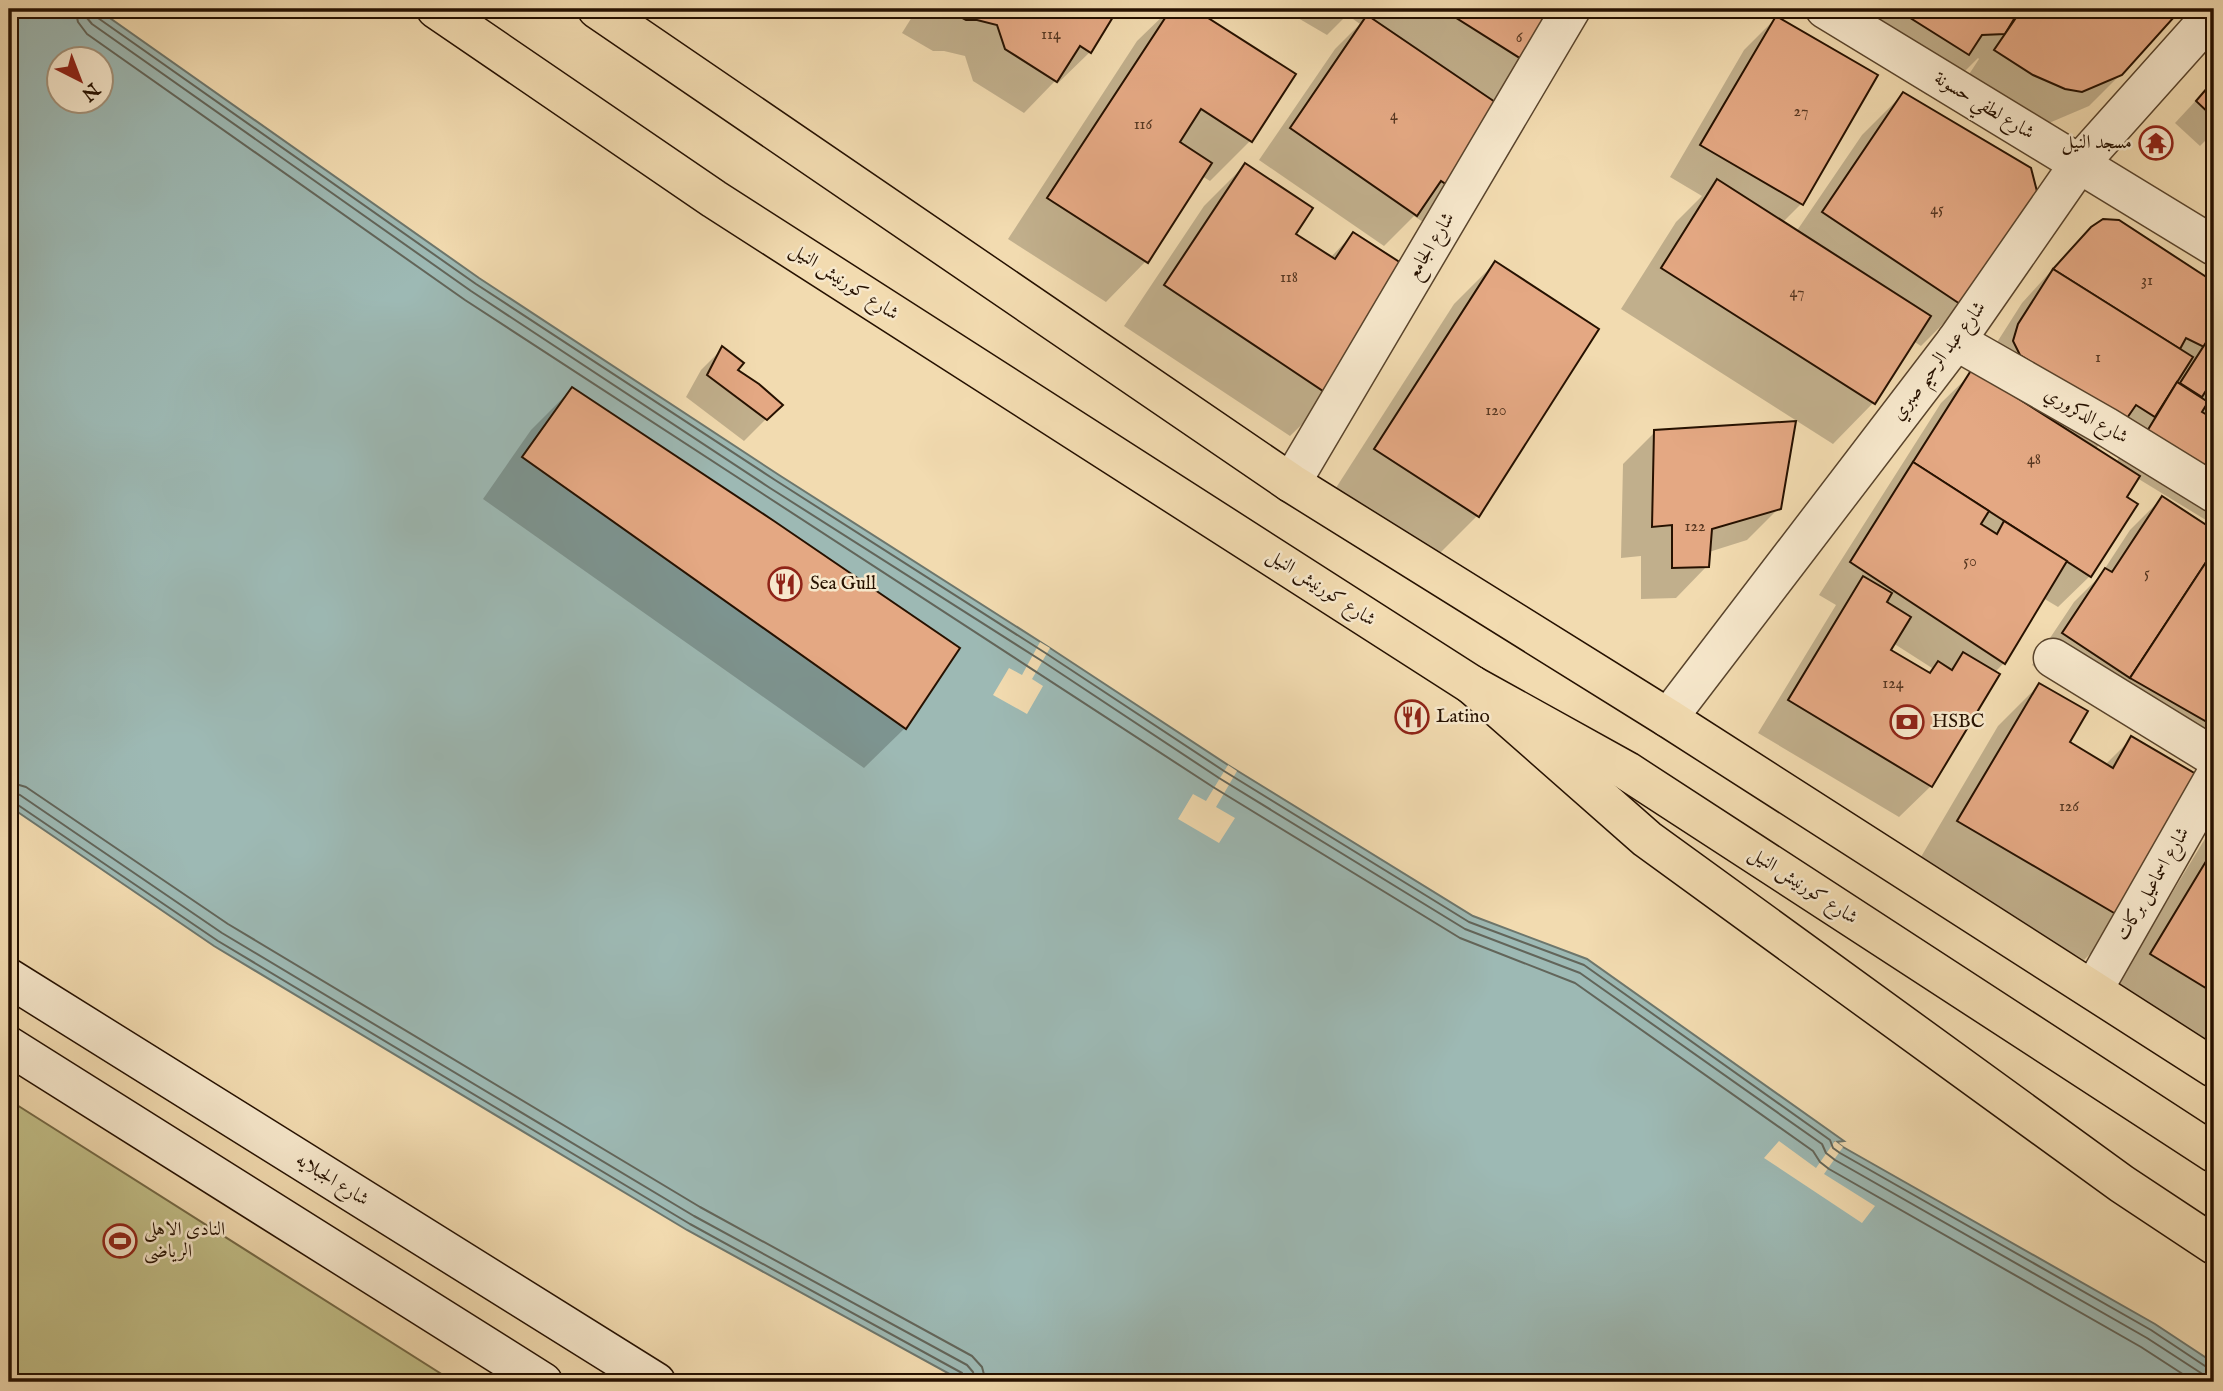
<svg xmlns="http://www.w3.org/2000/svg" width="2223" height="1391" font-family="'IM FELL English',Amiri,serif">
<rect width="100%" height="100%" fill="#f2dbb0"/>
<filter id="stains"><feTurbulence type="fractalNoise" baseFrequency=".00286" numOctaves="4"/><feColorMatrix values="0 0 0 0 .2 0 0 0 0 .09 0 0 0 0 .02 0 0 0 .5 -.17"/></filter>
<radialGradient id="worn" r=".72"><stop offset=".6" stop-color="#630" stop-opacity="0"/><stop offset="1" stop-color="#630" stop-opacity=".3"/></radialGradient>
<polygon fill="#c1be87" stroke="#746844" stroke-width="2" points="9,1100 454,1382 9,1382"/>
<path fill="#9db9b4" stroke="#6d766c" stroke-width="2" fill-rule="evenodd" d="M9,9H97L479,278L779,475L1050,648L1228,765L1473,916L1587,959L1844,1141L1836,1142L1843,1147L2155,1324L2214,1363V1382H964L687,1230L214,946L9,806ZM60,60H102V102H60Z"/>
<g fill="#f2dbb0">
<polygon points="1040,642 1050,648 1032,679 1043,686 1027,714 993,695 1009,668 1022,675"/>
<polygon points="1228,765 1237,771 1216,807 1235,818 1219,843 1178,819 1193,794 1206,801"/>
<polygon points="1779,1141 1816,1168 1835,1141 1843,1147 1824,1174 1875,1206 1862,1223 1764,1158"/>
</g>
<g fill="#0003" fill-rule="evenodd">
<polygon points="917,9 1108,9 1114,13 1090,52 1058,83 1055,81 1024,113 973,81 965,56 944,51 933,51 902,33"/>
<polygon points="1170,9 1191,9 1293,75 1251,140 1210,181 1202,176 1146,261 1106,302 1008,239 1137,41"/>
<polygon points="1287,9 1353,9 1327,35 1286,11"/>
<polygon points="1360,9 1567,9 1423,222 1414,216 1384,246 1259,160 1335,49 1360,24 1353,19"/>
<polygon points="1791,9 2169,9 2121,74 2089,106 2049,123 2033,120 1964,82 1979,59 1978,58 1962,74 1947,74 1927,95"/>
<polygon points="1776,18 1801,204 1782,223 1796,232 1862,135 1903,94 1962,305 1921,346 1913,341 1873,403 1833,444 1621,309 1676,222 1702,196 1670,177 1744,50"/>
<polygon points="2214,81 2214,132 2200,146 2175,123"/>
<polygon points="1245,165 1294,234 1330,258 1353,234 1331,396 1290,436 1124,326 1204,206"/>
<path d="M2119,222L2214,284V525L2137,478L2124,498L2090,576L2058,607L2043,598L2004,663L1994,673L1931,786L1899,817L1758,733L1836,605L1819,595L1941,403L1987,358L2022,303L2060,261L2093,228ZM2106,438L2124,449L2116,463L2095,449ZM1893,643L1932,668L1928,673L1889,651Z"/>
<polygon points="1495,263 1477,516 1436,557 1334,491 1454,304"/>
<polygon points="722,349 736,370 780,405 744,441 686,397 701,370"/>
<polygon points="572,389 905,728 864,768 483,499 531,430"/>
<polygon points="1655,432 1779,508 1747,540 1709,552 1707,566 1676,598 1641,599 1641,556 1621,558 1623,464"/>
<polygon points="2162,498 2214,532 2214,740 2191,763 2098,709 2032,665 2074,602 2100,576 2130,530"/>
<polygon points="2039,685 2068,743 2105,765 2132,738 2125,919 2084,960 1918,862 1998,726"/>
<polygon points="2214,824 2214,1058 2110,995"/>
</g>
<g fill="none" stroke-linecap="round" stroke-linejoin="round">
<g stroke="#62655a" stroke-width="2">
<polyline points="75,9 78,22 87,34 465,300 1213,787 1460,938 1575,983 1813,1151 1820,1162 1829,1169 2141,1347 2195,1382"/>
<polyline points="86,9 87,18 92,24 471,291 770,488 1042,661 1219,778 1465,929 1580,973 1822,1144 1826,1153 1835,1160 2147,1338 2204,1375 2214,1377"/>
<polyline points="94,9 98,18 476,284 775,480 1047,654 1224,771 1469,922 1584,965 1830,1140 1833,1148 1840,1153 2151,1330 2208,1368 2214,1369"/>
<polyline points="9,782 26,787 228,924 700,1207 972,1356 982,1367 986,1382"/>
<polyline points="9,792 20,795 222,933 694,1216 967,1365 973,1372 975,1382"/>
<polyline points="9,801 15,803 218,941 690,1224 962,1373 967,1382"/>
</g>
</g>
<g fill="#e4a883" stroke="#261100" stroke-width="2">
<polygon points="946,9 1111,9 1116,12 1091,53 1080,46 1057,82 1005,49 997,25 977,20 966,20"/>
<polygon points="1171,9 1194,9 1296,74 1252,142 1201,109 1180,142 1212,163 1148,263 1047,198"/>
<polygon points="1442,9 1569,9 1534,67"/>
<polygon points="1896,9 2020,9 2005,34 1982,35 1969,55"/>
<polygon points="2022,9 2171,9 2169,12 2175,16 2122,75 2082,92 2065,89 2033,75 1994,50"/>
<polygon points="1367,15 1498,104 1456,191 1441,181 1417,216 1290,128"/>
<polygon points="1776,16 1878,75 1803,205 1700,145"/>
<polygon points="2214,80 2214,118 2196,101"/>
<polygon points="1903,92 2031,168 2040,203 1963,306 1822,212"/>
<polygon points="1245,163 1313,208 1296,234 1335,259 1353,232 1415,272 1332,397 1164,285"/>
<polygon points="1717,179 1931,316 1875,404 1661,268"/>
<polygon points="2103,219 2119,220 2214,282 2214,330 2204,347 2186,338 2180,349 2053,269 2091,227"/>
<polygon points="1495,261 1599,329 1479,517 1374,449"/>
<polygon points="2053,269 2193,357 2155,417 2136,405 2125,421 2020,355 2013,341 2018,324"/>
<polygon points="2214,330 2214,386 2210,384 2202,397 2180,383"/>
<polygon points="722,346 744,363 738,370 759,384 783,405 767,420 707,375"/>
<polygon points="1972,369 2140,476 2127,497 2138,504 2091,577 1913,462"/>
<polygon points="2177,382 2208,402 2202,412 2214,419 2214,474 2146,433"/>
<polygon points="572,387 774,521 960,648 906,729 522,457"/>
<polygon points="1796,421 1781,509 1712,529 1709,567 1672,568 1672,525 1652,527 1654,430"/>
<polygon points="1913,462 1989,511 1981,524 1997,534 2004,521 2067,561 2005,664 1850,562"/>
<polygon points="2162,496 2214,530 2214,550 2130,678 2062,633 2105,568 2112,572"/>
<polygon points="2214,550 2214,726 2130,678"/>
<polygon points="1863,576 1892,593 1887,602 1911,617 1891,650 1930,673 1938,661 1952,670 1963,652 2000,674 1932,787 1788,700"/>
<polygon points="2039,683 2088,711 2070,742 2113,768 2131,736 2208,781 2126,920 1957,821"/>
<polygon points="2214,848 2214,993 2150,954"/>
</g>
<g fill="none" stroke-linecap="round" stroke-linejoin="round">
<defs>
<g id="street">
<polyline points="1825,9 2214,246"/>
<polyline points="1956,341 2105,426 2214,493"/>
<polyline points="1291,483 1571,9"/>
<polyline points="2053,658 2214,757"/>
<polyline points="1668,718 1956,341 2079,164 2197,32 2214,10"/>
<polyline points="2093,990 2214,778"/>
</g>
<g id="secondary">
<polyline points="9,978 656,1382"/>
<polyline points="9,1046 543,1382"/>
</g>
<g id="primary">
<polyline points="436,9 714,199 1472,685 1627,771 2214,1153"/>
<polyline points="597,9 1291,483 1668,718 2214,1068"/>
</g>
<polyline id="highway" points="1472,685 1647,839 2122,1184 2214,1245"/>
</defs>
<use href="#street" stroke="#59442c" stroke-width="41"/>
<use href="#secondary" stroke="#261100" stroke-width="41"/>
<use href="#primary" stroke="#261100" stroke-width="41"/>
<use href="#highway" stroke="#261100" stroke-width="41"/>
<use href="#street" stroke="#f7e8cc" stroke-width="38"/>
<use href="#secondary" stroke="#f7e8cc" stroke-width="38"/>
<use href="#primary" stroke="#f2dbb0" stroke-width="38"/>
<use href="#highway" stroke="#f2dbb0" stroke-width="38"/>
</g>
<defs>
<symbol id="temple-ring" viewBox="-11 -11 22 22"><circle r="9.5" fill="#f7e8cc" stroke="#8f2418" stroke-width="1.5"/><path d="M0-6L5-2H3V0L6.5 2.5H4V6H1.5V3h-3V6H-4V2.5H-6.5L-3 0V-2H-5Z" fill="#8f2418"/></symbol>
<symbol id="restaurant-ring" viewBox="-11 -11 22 22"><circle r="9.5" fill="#f7e8cc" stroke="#8f2418" stroke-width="1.5"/><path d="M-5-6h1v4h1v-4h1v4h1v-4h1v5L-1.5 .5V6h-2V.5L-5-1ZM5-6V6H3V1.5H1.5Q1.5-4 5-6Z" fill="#8f2418"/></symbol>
<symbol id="bank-ring" viewBox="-11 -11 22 22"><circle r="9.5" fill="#f7e8cc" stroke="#8f2418" stroke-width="1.5"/><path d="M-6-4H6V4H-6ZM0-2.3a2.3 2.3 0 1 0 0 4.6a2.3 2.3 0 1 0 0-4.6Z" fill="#8f2418"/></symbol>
<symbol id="stadium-ring" viewBox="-11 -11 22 22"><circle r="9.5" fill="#f7e8cc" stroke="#8f2418" stroke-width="1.5"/><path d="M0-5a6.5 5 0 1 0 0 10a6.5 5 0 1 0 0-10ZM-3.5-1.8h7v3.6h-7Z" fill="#8f2418"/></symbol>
</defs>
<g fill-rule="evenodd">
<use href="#temple-ring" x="2137" y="124" width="38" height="38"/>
<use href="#restaurant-ring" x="766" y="565" width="38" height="38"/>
<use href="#restaurant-ring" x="1393" y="698" width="38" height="38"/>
<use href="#bank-ring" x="1888" y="703" width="38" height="38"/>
<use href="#stadium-ring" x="101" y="1222" width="38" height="38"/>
</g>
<g text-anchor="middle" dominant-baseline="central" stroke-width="5" stroke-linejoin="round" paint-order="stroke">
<g font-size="16" fill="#563721">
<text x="1051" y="35">114</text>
<text x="1519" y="38">6</text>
<text x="1801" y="112">27</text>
<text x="1394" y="116">4</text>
<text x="1143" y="125">116</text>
<text x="1937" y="210">45</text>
<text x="1289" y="278">118</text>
<text x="2147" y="281">31</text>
<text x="1797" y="293">47</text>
<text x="2098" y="358">1</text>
<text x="1496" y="411">120</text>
<text x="2034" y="460">48</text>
<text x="1695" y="527">122</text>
<text x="1970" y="562">50</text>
<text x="2147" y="574">5</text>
<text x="1893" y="684">124</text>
<text x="2069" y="807">126</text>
</g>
<g font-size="19" fill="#261100" stroke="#f7e8cc">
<text transform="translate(1984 106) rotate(31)">شارع لطفي حسونة</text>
<text transform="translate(1431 246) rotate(-59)">شارع الجامع</text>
<text transform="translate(844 282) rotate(33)">شارع كورنيش النيل</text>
<text transform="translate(1939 361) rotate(-53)">شارع عبد الرحيم صبري</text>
<text transform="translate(2086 416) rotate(30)">شارع الدكروري</text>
<text transform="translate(1321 588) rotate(33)">شارع كورنيش النيل</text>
<text transform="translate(2153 884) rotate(-60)">شارع اسماعيل بركات</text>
<text transform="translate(1803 886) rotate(33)">شارع كورنيش النيل</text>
<text transform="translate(332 1180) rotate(32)">شارع الجبلايه</text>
</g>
<g font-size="19" fill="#261100" stroke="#f7e8cc" text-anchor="start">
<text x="2132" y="143" text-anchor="end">مسجد النيل</text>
<text x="810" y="584">Sea Gull</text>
<text x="1436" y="717">Latino</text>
<text x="1932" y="722">HSBC</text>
<text x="144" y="1230">النادى الاهلى<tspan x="144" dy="22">الرياضى</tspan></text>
</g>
</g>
<rect width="2223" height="1391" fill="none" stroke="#f2dbb0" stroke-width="35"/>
<rect x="10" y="10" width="2202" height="1370" fill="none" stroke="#261100" stroke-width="3.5"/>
<rect x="18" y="18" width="2188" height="1356" fill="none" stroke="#261100" stroke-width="2"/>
<g transform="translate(80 80) rotate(138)"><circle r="33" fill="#f7e8cc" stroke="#a3927a" stroke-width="2"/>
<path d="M0-5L12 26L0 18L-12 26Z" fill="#8f2418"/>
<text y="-10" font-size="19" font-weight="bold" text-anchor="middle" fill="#261100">N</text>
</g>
<rect width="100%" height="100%" filter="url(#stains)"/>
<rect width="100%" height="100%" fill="url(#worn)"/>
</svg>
